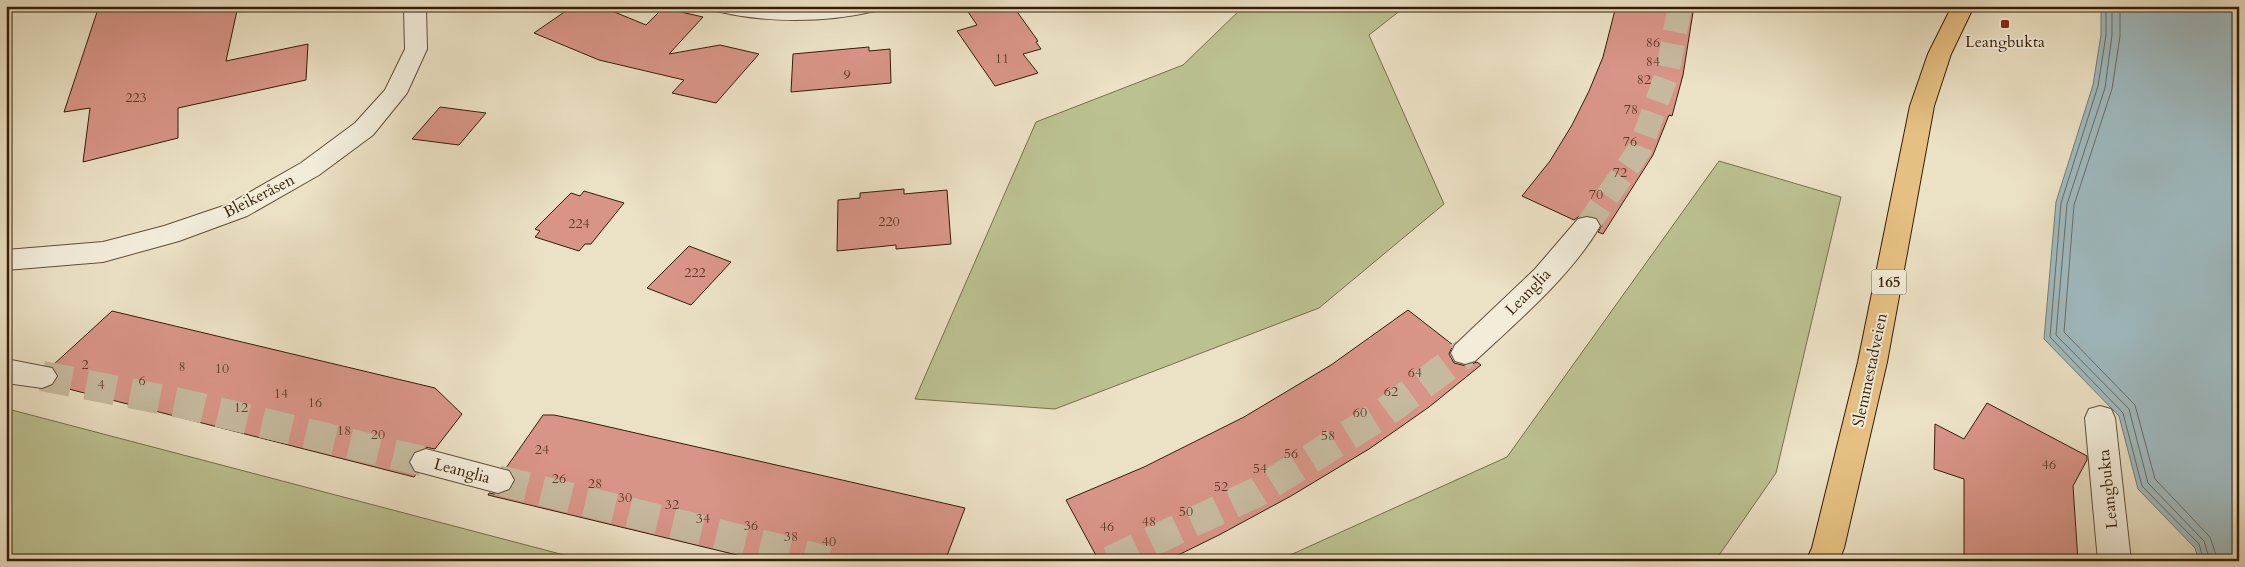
<svg xmlns="http://www.w3.org/2000/svg" width="2245" height="567" font-family="Cardo,serif">
<rect width="100%" height="100%" fill="#ebe1c4"/>
<filter id="stains"><feTurbulence type="fractalNoise" baseFrequency=".004" numOctaves="4"/><feColorMatrix values="0 0 0 0 .2 0 0 0 0 .09 0 0 0 0 .02 0 0 0 .5 -.17"/></filter>
<radialGradient id="worn" r=".72"><stop offset=".6" stop-color="#630" stop-opacity="0"/><stop offset="1" stop-color="#630" stop-opacity=".3"/></radialGradient>
<g fill="#bcc191" stroke="#786f4b">
<polygon points="1244,6 1406,6 1369,35 1444,204 1319,308 1055,409 915,399 1036,122 1183,65"/>
<polygon points="1719,161 1841,197 1776,473 1715,561 1277,561 1507,457"/>
<polygon points="6,409 8,409 587,561 6,561"/>
</g>
<polygon fill="#9fbac0" stroke="#747b75" points="2101,6 2239,6 2239,561 2199,561 2195,548 2138,489 2119,416 2044,339 2056,202 2093,85 2101,35"/>
<g fill="none" stroke-linecap="round" stroke-linejoin="round">
<g stroke="#6a6c62" stroke-width="1">
<polyline points="2106,6 2106,35 2098,86 2061,203 2050,337 2123,413 2142,486 2199,544 2204,561"/>
<polyline points="2112,6 2112,35 2105,88 2067,204 2056,335 2129,409 2148,483 2204,541 2210,561"/>
<polyline points="2120,6 2120,36 2112,89 2074,205 2064,332 2135,405 2155,479 2210,537 2218,561"/>
</g>
</g>
<g fill="#d89487" stroke="#341d05">
<polygon points="99,6 238,6 226,61 308,44 306,80 178,108 178,138 83,162 90,108 64,112"/>
<polygon points="573,6 600,6 646,25 663,8 703,17 669,54 720,45 759,54 716,103 672,93 684,80 599,60 534,33"/>
<polygon points="964,6 1013,6 1038,41 1036,42 1041,49 1023,54 1038,73 995,86 957,31 977,25"/>
<polygon points="1616,6 1694,6 1683,75 1672,116 1669,115 1653,155 1603,234 1598,232 1602,225 1596,217 1587,215 1578,217 1574,220 1522,196 1550,161 1572,125 1589,91 1603,57"/>
<polygon points="869,47 869,51 890,49 891,83 791,92 793,54"/>
<polygon points="440,107 486,113 459,145 412,139"/>
<polygon points="904,189 904,194 947,190 951,244 896,249 896,245 837,251 838,200 860,198 860,193"/>
<polygon points="584,191 624,203 591,244 585,244 579,251 535,237 540,231 535,229 571,193 580,196"/>
<polygon points="689,246 731,262 691,305 647,288"/>
<polygon points="1408,310 1453,345 1449,354 1454,363 1466,366 1477,362 1481,365 1429,407 1369,449 1291,496 1219,535 1166,561 1099,561 1066,500 1144,467 1244,417 1331,365"/>
<polygon points="112,311 435,388 462,414 435,449 425,447 413,452 408,463 413,472 417,473 414,477 53,385 59,375 52,366"/>
<polygon points="1987,403 2087,456 2087,460 2073,486 2078,561 1964,561 1964,479 1934,469 1935,424 1964,439"/>
<polygon points="543,415 554,415 583,421 965,508 945,561 762,561 488,495 489,493 499,495 511,490 516,479 511,470 506,468"/>
</g>
<g fill="none" stroke-linecap="round" stroke-linejoin="round">
<polyline stroke="#c6ba9e" stroke-width="24" stroke-dasharray="24 12" stroke-linecap="butt" points="1587,226 1640,149 1667,74 1680,6"/>
<g stroke="#c6ba9e" stroke-width="30" stroke-dasharray="30 15" stroke-linecap="butt">
<polyline points="42,376 180,403 426,462"/>
<polyline points="498,480 828,561"/>
<polyline points="1110,561 1257,492 1384,413 1465,353"/>
</g>
<defs>
<g id="minor">
<polygon points="402,6 424,6 426,9 427,49 407,93 373,135 319,175 247,216 179,241 103,262 6,270 6,250 103,242 164,226 229,204 301,163 355,123 385,90 405,49 404,9"/>
<path d="M713,6H878L875,11C825,23 766,23 716,11Z"/>
<path d="M1587,217L1596,219L1600,226C1572,275 1517,322 1475,361L1465,364L1455,361L1451,353L1455,345L1535,269L1578,219Z"/>
<polygon points="6,359 52,368 57,376 52,384 42,388 6,383"/>
<polygon points="2100,406 2111,409 2115,418 2131,561 2098,561 2085,418 2089,409"/>
<polygon points="426,449 509,471 514,480 509,489 498,493 415,471 410,462 415,453"/>
</g>
<polygon id="major" points="1952,6 1974,6 1951,54 1934,106 1887,362 1844,548 1839,561 1806,561 1812,548 1858,362 1910,106 1928,54"/>
</defs>
<use href="#minor" stroke="#624e35" stroke-width="2"/>
<use href="#major" stroke="#341d05" stroke-width="2"/>
<use href="#minor" fill="#f2ecd9" fill-rule="evenodd"/>
<use href="#major" fill="#e6c082" fill-rule="evenodd"/>
</g>
<rect fill="#8f2418" stroke="#f2ecd9" stroke-width="2" x="2000" y="19" width="10" height="10" rx="2.5"/>
<g text-anchor="middle" dominant-baseline="central" stroke-width="4" stroke-linejoin="round" paint-order="stroke">
<g font-size="14" fill="#5d3b26">
<text x="1653" y="42">86</text>
<text x="1002" y="58">11</text>
<text x="1653" y="61">84</text>
<text x="847" y="74">9</text>
<text x="1644" y="79">82</text>
<text x="136" y="97">223</text>
<text x="1631" y="109">78</text>
<text x="1630" y="141">76</text>
<text x="1620" y="172">72</text>
<text x="1596" y="194">70</text>
<text x="889" y="221">220</text>
<text x="579" y="223">224</text>
<text x="695" y="272">222</text>
<text x="85" y="364">2</text>
<text x="182" y="366">8</text>
<text x="222" y="368">10</text>
<text x="1415" y="372">64</text>
<text x="142" y="380">6</text>
<text x="101" y="384">4</text>
<text x="1391" y="391">62</text>
<text x="281" y="393">14</text>
<text x="315" y="402">16</text>
<text x="241" y="407">12</text>
<text x="1360" y="412">60</text>
<text x="344" y="430">18</text>
<text x="378" y="434">20</text>
<text x="1328" y="435">58</text>
<text x="542" y="449">24</text>
<text x="1291" y="453">56</text>
<text x="2049" y="464">46</text>
<text x="1260" y="468">54</text>
<text x="559" y="478">26</text>
<text x="595" y="483">28</text>
<text x="1221" y="486">52</text>
<text x="625" y="497">30</text>
<text x="672" y="504">32</text>
<text x="1186" y="511">50</text>
<text x="703" y="518">34</text>
<text x="1149" y="521">48</text>
<text x="751" y="525">36</text>
<text x="1107" y="526">46</text>
<text x="791" y="536">38</text>
<text x="829" y="541">40</text>
</g>
<rect fill="#f2ecd9" stroke="#6d5b45" stroke-width="1" x="1871.5" y="269.5" width="35" height="25" rx="4"/>
<g font-size="15" font-weight="bold" fill="#341d05">
<text x="1889" y="282">165</text>
</g>
<g font-size="16" fill="#341d05" stroke="#f2ecd9">
<text x="2005" y="42">Leangbukta</text>
</g>
<g font-size="16" fill="#341d05" stroke="#f2ecd9">
<text transform="translate(259 196) rotate(-27)">Bleikeråsen</text>
<text transform="translate(1528 292) rotate(-46)">Leanglia</text>
<text transform="translate(1870 370) rotate(-78)">Slemmestadveien</text>
<text transform="translate(462 471) rotate(15)">Leanglia</text>
<text transform="translate(2108 489) rotate(-96)">Leangbukta</text>
</g>
</g>
<rect width="2245" height="567" fill="none" stroke="#ebe1c4" stroke-width="25"/>
<rect x="8" y="8" width="2230" height="552" fill="none" stroke="#341d05" stroke-width="2.5"/>
<rect x="12" y="12" width="2220" height="542" fill="none" stroke="#341d05"/>
<rect width="100%" height="100%" filter="url(#stains)"/>
<rect width="100%" height="100%" fill="url(#worn)"/>
</svg>
